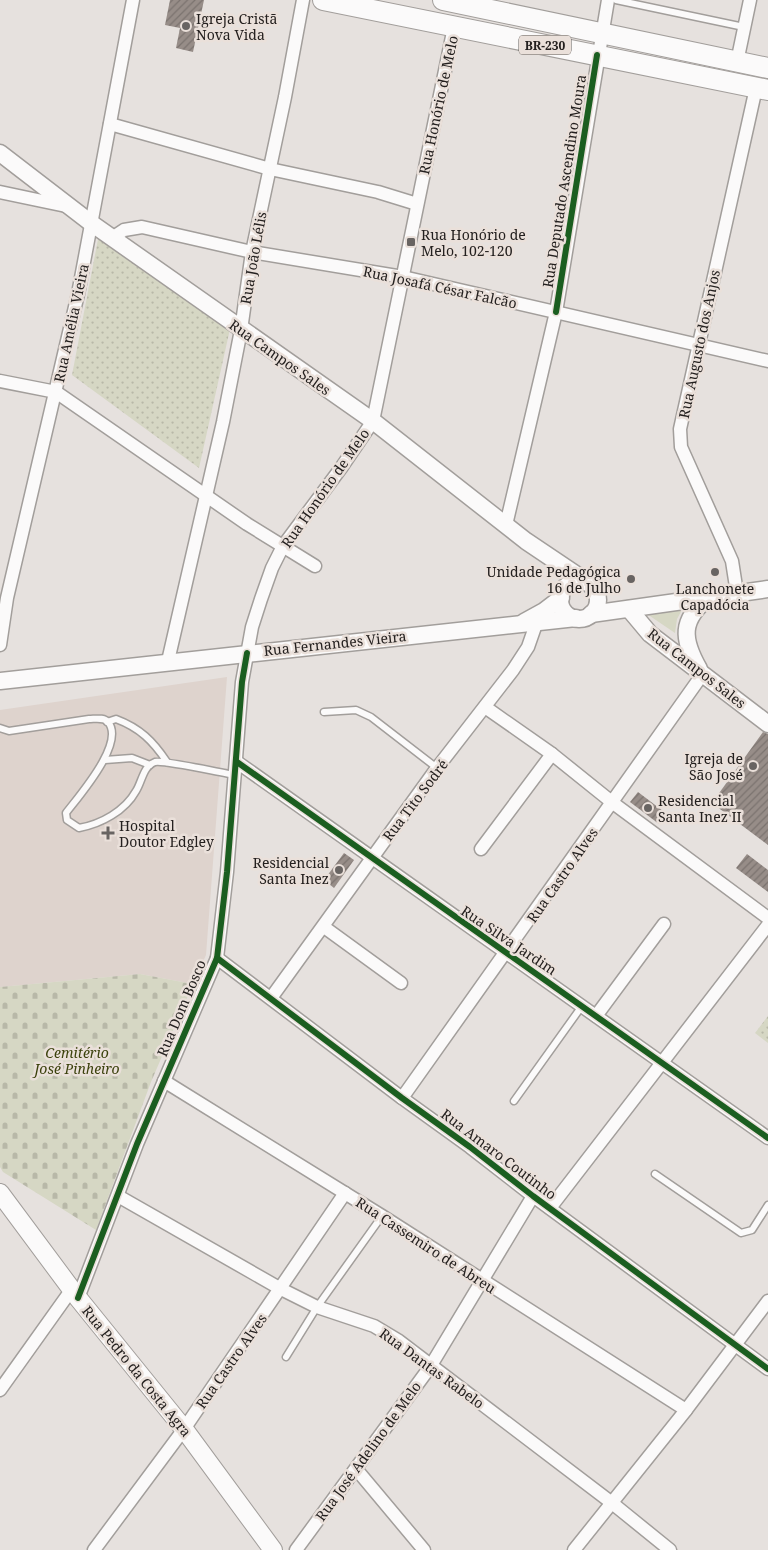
<svg xmlns="http://www.w3.org/2000/svg" width="768" height="1550" font-family="'Noto Serif',serif">
<defs>
<pattern id="grass-dots" width="8" height="8" patternUnits="userSpaceOnUse" patternTransform="scale(1.25)"><rect width="8" height="8" fill="#d6d7c4"/><path d="M2 2h.1M6 6h.1" fill="none" stroke="#b8b8a8" stroke-width="1.8" stroke-linecap="round"/></pattern>
<pattern id="cemetery-stones" width="16" height="16" patternUnits="userSpaceOnUse" patternTransform="scale(1.25)"><rect width="16" height="16" fill="#d6d7c4"/><path d="M2 7V4a2 2 0 0 1 4 0v3zM10 15v-3a2 2 0 0 1 4 0v3z" fill="#b8b8a8"/></pattern>
<pattern id="building-hatch" width="6" height="6" patternUnits="userSpaceOnUse" patternTransform="scale(1.25)"><rect width="6" height="6" fill="#978d88"/><path d="M-1 1l2-2M0 6l6-6M5 7l2-2" fill="none" stroke="#7b736f"/></pattern>
</defs>
<rect width="100%" height="100%" fill="#e6e1de"/>
<polygon fill="#ded3cd" points="227,677 206,955 193,984 140,974 0,987 0,710"/>
<g fill="url(#grass-dots)">
<polygon points="99,234 230,329 199,468 72,375"/>
<polygon points="768,1016 768,1043 755,1033"/>
</g>
<polygon fill="url(#cemetery-stones)" points="140,974 193,984 151,1082 96,1230 3,1172 0,1167 0,987"/>
<polygon fill="#d6d7c4" points="683,608 677,619 675,633 647,614"/>
<g fill="url(#building-hatch)">
<polygon points="170,0 204,0 193,52 176,48 180,28 165,25"/>
<polygon points="763,732 768,734 768,845 712,803"/>
<polygon points="638,792 667,814 659,824 630,802"/>
<polygon points="344,853 354,860 334,888 324,880"/>
<polygon points="747,854 768,870 768,892 736,868"/>
</g>
<g fill="none" stroke-linecap="round" stroke-linejoin="round">
<defs>
<g id="service">
<polyline points="616,0 744,27"/>
<polyline points="324,712 356,710 371,717 437,768"/>
<path d="M107,722L116,719C140,728 153,741 167,762"/>
<path d="M0,728L9,731L89,719C95,719 104,717 108,722C126,743 78,797 66,813L67,820L79,828C101,824 125,811 136,791C142,782 143,766 155,762C165,760 221,773 236,775"/>
<polyline points="105,760 132,758 150,765"/>
<polyline points="514,1101 582,1006"/>
<polyline points="655,1174 741,1233 752,1230 768,1205"/>
<polyline points="286,1357 317,1307 382,1216"/>
</g>
<g id="minor">
<polyline points="737,62 750,0"/>
<polyline points="110,124 270,169 378,192 417,204"/>
<polyline points="0,192 66,206"/>
<polyline points="112,238 124,230 142,227 252,252 403,277 768,361"/>
<polyline points="0,381 56,392 247,524 315,566"/>
<polyline points="506,525 556,312 608,0"/>
<polyline points="737,593 732,561 681,447 680,429 756,88"/>
<polyline points="0,645 7,598 78,294 133,0"/>
<polyline points="168,661 223,422 241,330 252,252 285,97 303,0"/>
<polyline points="485,707 552,754 613,803 768,918"/>
<polyline points="237,762 768,1138"/>
<polyline points="481,849 552,754"/>
<polyline points="324,927 401,983"/>
<polyline points="217,958 402,1098 470,1147 533,1196 768,1369"/>
<polyline points="271,998 437,768 513,670 528,647 536,624"/>
<polyline points="596,1016 664,924"/>
<polyline points="164,1081 382,1216 686,1410"/>
<polyline points="402,1098 702,675"/>
<polyline points="118,1196 281,1289 317,1307 374,1326 399,1341 612,1503 670,1550"/>
<polyline points="550,1208 768,925"/>
<polyline points="78,1298 137,1144 217,958 227,872 242,682 252,627 261,599 272,568 283,546 341,468 373,421 454,27"/>
<polyline points="0,1390 72,1289"/>
<polyline points="357,1470 424,1550"/>
<polyline points="94,1550 184,1429 345,1193"/>
<polyline points="296,1550 430,1367 533,1196"/>
<polyline points="574,1550 686,1410 768,1301"/>
</g>
<g id="tertiary">
<polyline points="0,153 91,223 373,421 526,541 587,582"/>
<circle cx="579" cy="600" r="19"/>
<polyline points="629,609 650,634 768,724"/>
<polyline points="591,614 768,589"/>
<polyline points="524,622 544,611 561,598"/>
<path d="M699,669C682,639 680,620 709,597"/>
<polyline points="0,681 576,618"/>
</g>
<polyline id="secondary" points="0,1193 78,1298 184,1429 273,1550"/>
<g id="primary">
<polyline points="323,0 768,90"/>
<polyline points="443,0 768,68"/>
</g>
</defs>
<use href="#service" stroke="#a29e9b" stroke-width="9"/>
<use href="#minor" stroke="#a29e9b" stroke-width="15"/>
<use href="#tertiary" stroke="#a29e9b" stroke-width="19"/>
<use href="#secondary" stroke="#a29e9b" stroke-width="20"/>
<use href="#primary" stroke="#a29e9b" stroke-width="22"/>
<use href="#service" stroke="#fbfafa" stroke-width="6"/>
<use href="#minor" stroke="#fbfafa" stroke-width="12"/>
<use href="#tertiary" stroke="#fbfafa" stroke-width="16"/>
<use href="#secondary" stroke="#fbfafa" stroke-width="18"/>
<use href="#primary" stroke="#fbfafa" stroke-width="20"/>
<defs>
<g id="cycleway">
<polyline points="556,312 597,55"/>
<polyline points="237,762 768,1138"/>
<polyline points="217,958 402,1098 470,1147 533,1196 768,1369"/>
<polyline points="78,1298 137,1144 217,958 227,872 242,682 247,653"/>
</g>
</defs>
<use href="#cycleway" stroke="#eae0da" stroke-width="9"/>
<use href="#cycleway" stroke="#1b5e20" stroke-width="6"/>
</g>
<g fill="#686462" stroke="#eae0da" stroke-width="2">
<circle cx="186" cy="26" r="5"/>
<rect x="406" y="237" width="10" height="10" rx="2.5"/>
<circle cx="715" cy="572" r="5"/>
<circle cx="631" cy="579" r="5"/>
<circle cx="753" cy="766" r="5"/>
<circle cx="648" cy="808" r="5"/>
<path d="M105.5 825.5h5v5h5v5h-5v5h-5v-5h-5v-5h5z"/>
<circle cx="339" cy="870" r="5"/>
</g>
<g text-anchor="middle" dominant-baseline="central" stroke-width="5" stroke-linejoin="round" paint-order="stroke">
<rect fill="#eae0da" stroke="#5f5a57" stroke-width="1" x="519" y="35.5" width="52" height="19" rx="4"/>
<g font-size="12" font-weight="bold" fill="#24201f">
<text x="545" y="45">BR-230</text>
</g>
<g font-size="14" fill="#24201f" stroke="#eae0da" text-anchor="start">
<text x="196" y="18">Igreja Cristã<tspan x="196" dy="16">Nova Vida</tspan></text>
<text x="421" y="234">Rua Honório de<tspan x="421" dy="16">Melo, 102-120</tspan></text>
<text x="621" y="571" text-anchor="end">Unidade Pedagógica<tspan x="621" dy="16">16 de Julho</tspan></text>
<text x="715" y="588" text-anchor="middle">Lanchonete<tspan x="715" dy="16">Capadócia</tspan></text>
<text x="743" y="758" text-anchor="end">Igreja de<tspan x="743" dy="16">São José</tspan></text>
<text x="658" y="800">Residencial<tspan x="658" dy="16">Santa Inez II</tspan></text>
<text x="119" y="825">Hospital<tspan x="119" dy="16">Doutor Edgley</tspan></text>
<text x="329" y="862" text-anchor="end">Residencial<tspan x="329" dy="16">Santa Inez</tspan></text>
</g>
<g font-size="14" fill="#24201f" stroke="#eae0da">
<text transform="translate(438 105) rotate(-78)">Rua Honório de Melo</text>
<text transform="translate(564 181) rotate(-81)">Rua Deputado Ascendino Moura</text>
<text transform="translate(253 258) rotate(-80)">Rua João Lélis</text>
<text transform="translate(440 287) rotate(12)">Rua Josafá César Falcão</text>
<text transform="translate(71 323) rotate(-78)">Rua Amélia Vieira</text>
<text transform="translate(699 344) rotate(-78)">Rua Augusto dos Anjos</text>
<text transform="translate(280 357) rotate(35)">Rua Campos Sales</text>
<text transform="translate(325 488) rotate(-55)">Rua Honório de Melo</text>
<text transform="translate(335 643) rotate(-6)">Rua Fernandes Vieira</text>
<text transform="translate(697 668) rotate(38)">Rua Campos Sales</text>
<text transform="translate(415 800) rotate(-53)">Rua Tito Sodré</text>
<text transform="translate(562 875) rotate(-55)">Rua Castro Alves</text>
<text transform="translate(509 940) rotate(34)">Rua Silva Jardim</text>
<text transform="translate(181 1008) rotate(-67)">Rua Dom Bosco</text>
<text transform="translate(499 1154) rotate(37)">Rua Amaro Coutinho</text>
<text transform="translate(426 1245) rotate(33)">Rua Cassemiro de Abreu</text>
<text transform="translate(231 1361) rotate(-55)">Rua Castro Alves</text>
<text transform="translate(432 1368) rotate(36)">Rua Dantas Rabelo</text>
<text transform="translate(137 1371) rotate(51)">Rua Pedro da Costa Agra</text>
<text transform="translate(368 1451) rotate(-54)">Rua José Adelino de Melo</text>
</g>
<g font-size="14" font-style="italic" fill="#3b410c" stroke="#eae0da">
<text x="77" y="1052">Cemitério<tspan x="77" dy="16">José Pinheiro</tspan></text>
</g>
</g>
</svg>
